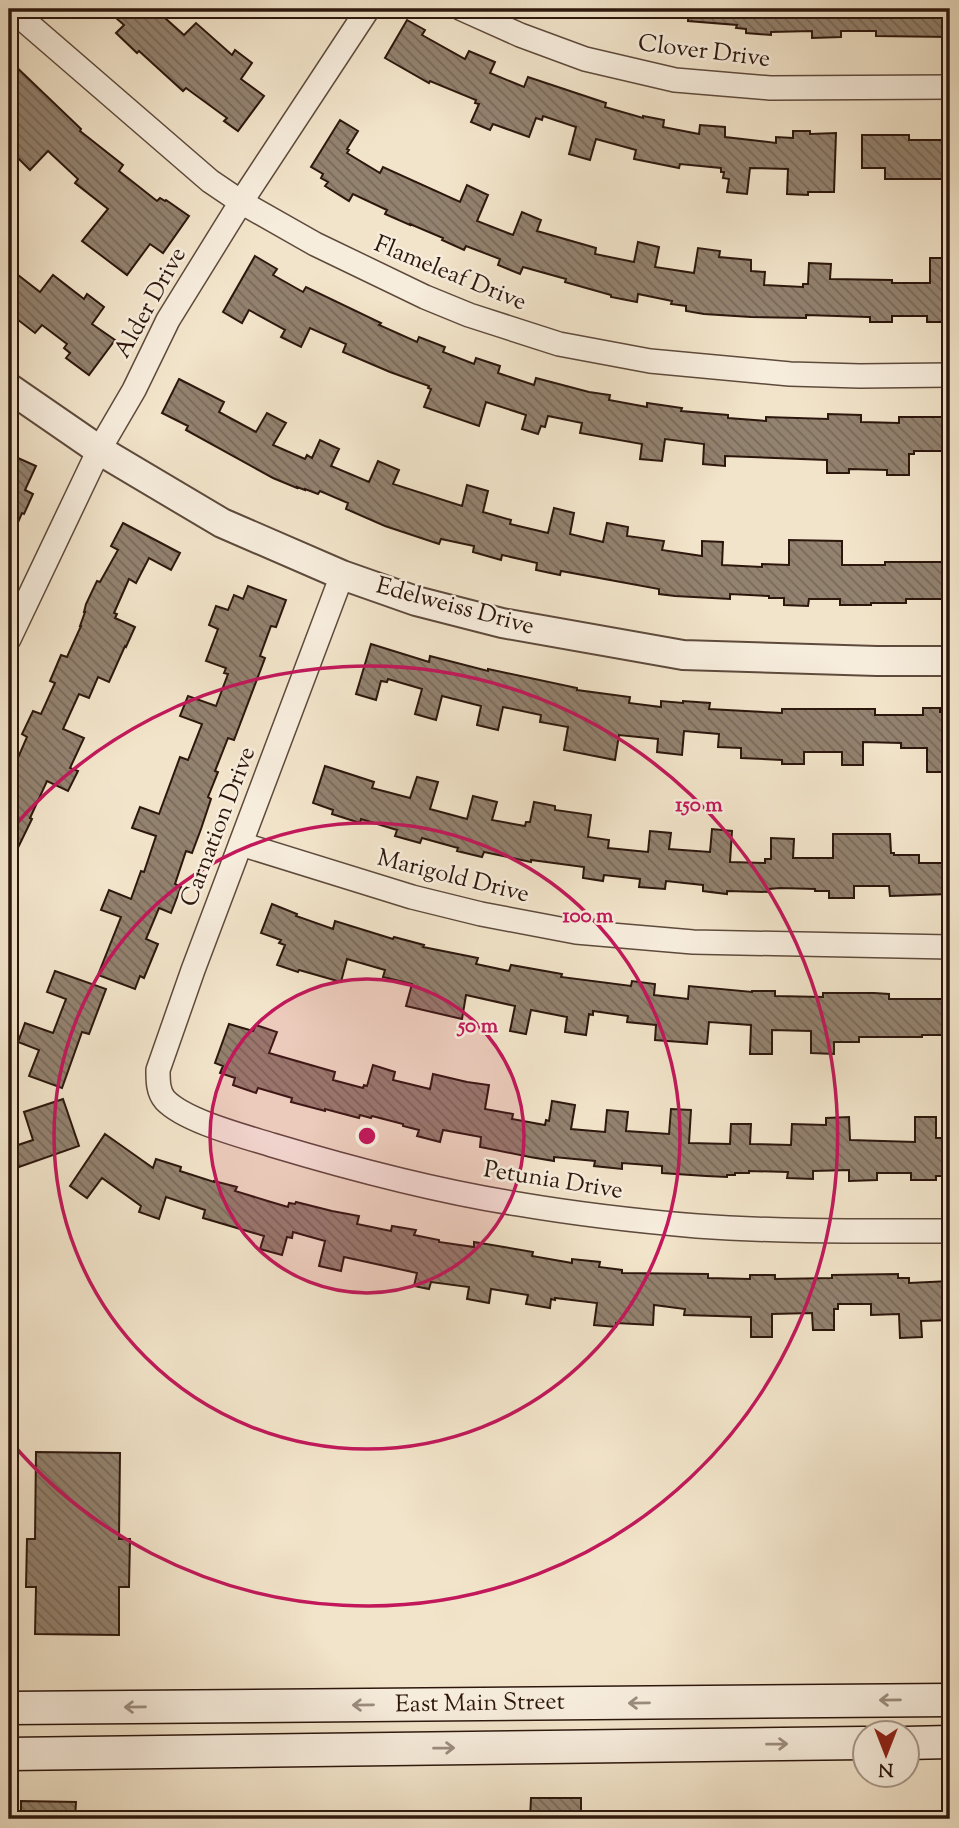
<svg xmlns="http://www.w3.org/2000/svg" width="959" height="1828" font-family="'Sorts Mill Goudy',serif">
<defs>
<pattern id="building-back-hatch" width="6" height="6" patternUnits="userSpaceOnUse" patternTransform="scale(1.75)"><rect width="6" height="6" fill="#93826f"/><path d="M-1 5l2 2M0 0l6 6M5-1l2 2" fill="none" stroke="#78695a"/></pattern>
</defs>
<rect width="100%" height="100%" fill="#f2e4ca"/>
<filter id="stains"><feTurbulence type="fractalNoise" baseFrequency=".00286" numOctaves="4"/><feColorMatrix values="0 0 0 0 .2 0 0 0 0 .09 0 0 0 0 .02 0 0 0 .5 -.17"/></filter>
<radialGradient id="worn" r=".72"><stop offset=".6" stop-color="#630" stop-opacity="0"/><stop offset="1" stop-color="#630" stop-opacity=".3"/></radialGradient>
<g fill="url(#building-back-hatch)" stroke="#2d170d" stroke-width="2">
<polygon points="106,9 155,9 184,35 196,23 232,55 235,50 252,63 241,79 264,96 238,131 224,121 227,118 186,88 183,91 139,51 137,53 116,33 124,25"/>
<polygon points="689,9 950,9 950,37 876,36 876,31 841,31 841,37 812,38 812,31 771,32 771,35 746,33 746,29 736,28 737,25 688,21"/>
<polygon points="407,20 425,30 422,35 465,59 469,51 495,62 490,73 524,87 528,77 606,103 605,107 643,118 643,116 664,120 663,127 699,134 700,125 725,127 725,137 776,143 776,137 793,138 793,131 810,131 810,134 836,133 834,192 808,192 808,195 787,194 788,169 750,168 747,194 727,192 729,179 723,178 724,172 721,172 721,168 680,164 679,168 634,159 636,150 596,139 590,160 569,154 576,127 543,116 542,120 536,118 529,137 493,124 490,130 471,122 479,104 475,103 476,100 430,81 429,83 385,58"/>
<polygon points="9,60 81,129 80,131 123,165 119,171 157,201 160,198 165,201 166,200 189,216 163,253 150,244 127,275 82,241 108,209 75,183 78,179 48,151 30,170 9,149"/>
<polygon points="340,120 358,131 347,149 349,150 347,153 380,173 383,167 460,202 467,185 488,195 477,221 513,235 522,212 541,220 537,231 596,248 595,254 634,262 638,242 659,247 655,267 694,273 698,248 720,251 719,257 751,260 751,271 765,272 764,285 803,287 803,284 808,284 809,263 831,264 830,279 892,280 892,283 930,283 930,258 950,258 950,322 927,322 927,316 892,316 892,322 870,322 870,317 868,317 806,315 806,318 751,317 704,314 686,311 686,306 671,304 672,301 638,294 637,302 611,297 611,295 565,282 566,279 523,267 520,274 498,265 500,259 466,246 464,250 442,240 443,238 410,224 410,225 385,214 387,210 353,194 349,201 325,186 328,182 321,178 323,174 311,167"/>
<polygon points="862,135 909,135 909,140 950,140 950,179 885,179 885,168 862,168"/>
<polygon points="255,256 277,269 273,275 303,292 306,287 381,323 379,325 417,342 419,337 445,347 443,352 474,364 476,358 500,366 498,373 534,385 536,378 589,392 610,395 609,400 647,407 647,403 682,408 681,411 728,415 728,418 766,421 766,417 828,419 828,414 861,415 861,422 899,423 899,417 950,417 950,451 914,451 914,454 909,454 909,475 887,475 887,470 849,469 849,473 827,473 827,460 725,456 725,466 703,464 704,444 665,439 662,461 640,459 642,444 580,433 582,423 548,416 545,427 541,426 538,434 522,429 526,415 486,402 479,426 424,407 431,389 428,388 429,386 390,372 343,352 346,344 310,328 301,347 281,337 285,330 249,310 242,323 223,312"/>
<polygon points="9,268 40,292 53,275 84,299 87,294 104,307 92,324 115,340 89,375 66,358 70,353 64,348 67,344 42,325 35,333 13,316 15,314 9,309"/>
<polygon points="179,379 224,402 219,412 256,432 267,413 286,423 273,445 305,459 307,455 312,458 320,440 339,449 331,466 369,482 378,461 399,470 393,484 462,506 467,485 488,491 483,512 511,520 510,524 548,533 554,508 574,513 570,534 603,542 607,523 628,527 627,536 664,541 662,550 702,556 702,541 723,542 722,565 762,567 762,564 789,565 789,540 842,541 842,565 885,565 885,562 950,562 950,599 906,599 906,603 871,603 871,605 840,605 840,599 809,599 808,606 784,605 784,598 769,598 769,596 730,594 730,599 675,596 659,594 659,589 561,571 560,575 536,570 537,563 502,555 501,560 473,552 474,546 441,539 439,544 385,526 346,509 348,503 320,491 318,494 305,489 305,490 297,487 297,488 273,478 186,430 188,426 162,413"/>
<polygon points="9,454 36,466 25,490 33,494 24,514 22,513 9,543"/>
<polygon points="123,523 180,553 171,570 149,558 136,583 129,579 114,613 117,614 115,618 135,627 126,647 125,646 109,682 98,677 89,698 79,694 63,729 84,738 70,768 78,771 68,791 47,781 30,818 32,819 9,866 9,765 14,767 27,737 22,734 33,711 41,714 55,683 50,681 61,655 67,657 81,626 80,626 85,612 84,612 86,604 97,581 100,582 118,550 111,546"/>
<polygon points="248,586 286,600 276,627 271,626 260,656 265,658 234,740 228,738 215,771 218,772 208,797 211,799 201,829 192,853 186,851 175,884 181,887 171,913 159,908 146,939 158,944 144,978 140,976 135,989 98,975 121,917 101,910 109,890 131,899 141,871 144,872 156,836 132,828 140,807 159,814 180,757 188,760 202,724 180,716 188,696 216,706 228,674 224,673 226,668 206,661 218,629 209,625 216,606 228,610 234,595 243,599"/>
<polygon points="371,644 429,662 430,656 488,671 488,669 577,688 577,690 630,697 629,703 661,707 661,701 683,703 683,701 710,703 709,709 782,713 782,709 875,709 875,715 923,715 923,708 940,708 940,712 948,712 948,772 927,772 927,748 901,748 901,743 863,742 863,765 842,765 842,752 804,752 804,764 782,764 782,760 741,758 741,748 718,747 719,734 684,731 682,755 657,752 658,739 619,735 615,760 564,750 568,727 540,722 541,715 503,707 498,730 477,725 481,706 442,696 436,720 415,714 422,689 388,679 387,682 381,681 376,700 356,694"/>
<polygon points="325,766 374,782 372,788 410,798 417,777 438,782 430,809 467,819 473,796 497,802 492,820 525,826 526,822 530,822 534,802 555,806 555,810 591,815 588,837 609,840 608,848 648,852 650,831 671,833 669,849 710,852 712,829 732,831 730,862 765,863 765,859 771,859 771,838 794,839 793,858 833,858 833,834 890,834 891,853 894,853 894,855 919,855 919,863 950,863 950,894 890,896 889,886 854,886 854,898 829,898 829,891 815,891 815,889 780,888 769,889 769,892 727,891 727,894 703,891 703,885 666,881 665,889 639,887 640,879 604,875 603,881 583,878 584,867 531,860 531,862 484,852 482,857 457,851 458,848 422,838 420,843 395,836 397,830 361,819 360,823 332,814 333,810 313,803"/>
<polygon points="272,904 297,914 296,916 333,929 335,921 393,939 394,937 424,945 423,947 478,958 476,964 509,971 511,965 562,974 561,977 631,986 632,981 655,984 654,995 688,999 689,986 752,992 752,991 775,991 775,996 823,997 823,993 874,993 889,994 889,999 950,999 950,1035 922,1035 922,1037 859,1037 859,1042 834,1042 834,1054 811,1053 811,1031 772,1030 772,1054 750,1054 751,1025 709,1022 707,1044 655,1040 656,1025 627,1022 628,1016 593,1011 593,1015 589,1014 586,1035 565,1032 567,1017 531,1010 526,1034 510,1031 515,1006 466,995 462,1019 406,1006 412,984 383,977 385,970 347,959 341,982 299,970 298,972 277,965 285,945 279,943 281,940 261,933"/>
<polygon points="55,971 106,989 89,1034 82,1032 62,1088 29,1076 39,1050 18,1042 25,1023 53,1033 66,999 47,992"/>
<polygon points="229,1024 253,1031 256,1025 277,1032 269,1053 335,1072 333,1080 363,1088 364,1085 367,1086 373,1065 395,1072 393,1080 430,1089 433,1074 467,1082 489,1085 485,1109 513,1114 512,1119 545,1125 546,1120 549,1121 552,1101 575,1105 571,1129 605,1132 607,1110 628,1112 626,1131 669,1134 671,1109 691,1110 689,1143 730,1144 731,1124 751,1124 750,1144 791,1145 792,1124 826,1125 826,1118 849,1117 850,1140 915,1142 915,1117 936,1117 936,1138 950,1138 950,1176 936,1176 936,1180 911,1180 911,1173 877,1173 877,1180 849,1181 849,1170 813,1171 813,1179 787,1178 788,1172 749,1171 749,1173 735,1173 735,1175 727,1175 727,1177 706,1176 662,1173 662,1166 622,1163 622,1169 594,1166 595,1161 554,1157 554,1161 530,1157 480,1147 481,1137 443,1130 440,1142 417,1136 419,1130 403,1126 403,1124 372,1116 371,1118 360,1115 359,1118 325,1109 325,1111 291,1102 292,1098 258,1088 256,1093 233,1085 235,1078 220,1073 223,1066 215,1063"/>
<polygon points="63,1099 79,1146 19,1167 12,1147 33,1140 24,1112"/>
<polygon points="105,1134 153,1168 156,1159 181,1167 180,1171 214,1182 214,1181 237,1187 235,1191 271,1202 288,1207 289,1203 295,1204 296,1202 332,1211 359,1216 357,1224 391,1231 392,1226 416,1230 414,1235 439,1240 439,1242 474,1247 474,1242 533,1252 532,1256 572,1263 572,1259 600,1262 599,1267 622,1270 622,1273 708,1274 708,1278 750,1279 750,1275 775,1275 775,1279 832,1278 832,1275 898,1274 898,1278 909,1278 909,1283 950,1281 950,1320 921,1321 922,1337 900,1338 899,1314 871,1315 871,1304 838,1304 838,1309 834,1309 834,1330 813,1330 812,1313 772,1314 772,1337 751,1337 751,1317 684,1315 685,1309 654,1305 653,1325 616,1323 616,1327 594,1325 597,1303 555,1298 555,1300 551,1299 550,1308 526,1304 528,1295 491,1289 489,1303 467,1299 469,1287 431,1282 429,1289 414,1286 417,1273 344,1257 341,1271 319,1266 325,1241 293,1232 292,1238 287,1237 282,1255 260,1249 264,1236 203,1218 205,1210 166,1197 159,1219 139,1212 141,1206 102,1178 87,1198 70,1186"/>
<polygon points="36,1452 120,1453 119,1539 130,1539 129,1587 119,1587 119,1635 35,1634 36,1587 26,1587 27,1539 35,1539"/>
<polygon points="531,1798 581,1798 581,1819 530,1819"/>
<polygon points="21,1801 76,1802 75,1819 21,1819"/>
</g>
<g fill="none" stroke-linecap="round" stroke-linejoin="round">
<defs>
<g id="minor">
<polyline points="11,9 210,181 241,202 315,244 425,297 469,315 559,344 650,361 790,374 860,376 950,375"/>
<polyline points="462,9 520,35 585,59 675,80 770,88 950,87"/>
<path d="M342,575L193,970L158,1070C158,1081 158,1092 165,1100C185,1121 243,1136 272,1145C352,1169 435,1191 518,1204C577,1214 637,1221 697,1226C781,1232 866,1231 950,1231"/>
<polyline points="9,639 99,450 134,390 168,320 241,202 368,9"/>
<polyline points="241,844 412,897 481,914 576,932 693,942 950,947"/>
</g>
<polyline id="tertiary" points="9,388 99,450 222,523 342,575 416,601 502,623 683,655 877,661 950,661"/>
<g id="secondary">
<polyline points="9,1708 950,1700"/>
<polyline points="906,1743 950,1742"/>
<polyline points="9,1754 864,1743"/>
</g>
</defs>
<use href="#minor" stroke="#5e4a3c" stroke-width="26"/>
<use href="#tertiary" stroke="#5e4a3c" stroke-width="32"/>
<use href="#secondary" stroke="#2d170d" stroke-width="35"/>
<use href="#minor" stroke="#f7eddd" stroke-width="23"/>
<use href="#tertiary" stroke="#f7eddd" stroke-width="28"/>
<use href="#secondary" stroke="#f7eddd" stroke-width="32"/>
</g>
<defs><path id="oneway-shaft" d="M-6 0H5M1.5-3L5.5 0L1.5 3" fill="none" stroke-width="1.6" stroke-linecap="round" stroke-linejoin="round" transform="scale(1.75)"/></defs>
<g stroke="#9c8d7f">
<use href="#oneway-shaft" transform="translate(890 1700) rotate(179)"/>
<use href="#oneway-shaft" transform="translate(639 1703) rotate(179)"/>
<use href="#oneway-shaft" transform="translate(363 1705) rotate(179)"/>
<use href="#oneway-shaft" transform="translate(135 1707) rotate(179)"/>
<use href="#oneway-shaft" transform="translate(777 1744) rotate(-1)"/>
<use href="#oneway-shaft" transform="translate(444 1748) rotate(-1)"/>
</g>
<circle cx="367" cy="1136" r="157" fill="#c2185b" fill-opacity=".12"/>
<g fill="none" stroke="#c2185b" stroke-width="3.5">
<circle cx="367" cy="1136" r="157"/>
<circle cx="367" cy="1136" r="313"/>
<path d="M10 831A470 470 0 1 1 10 1441"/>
</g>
<g text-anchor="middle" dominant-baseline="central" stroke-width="5" stroke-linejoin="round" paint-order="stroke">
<g font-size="24" fill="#2d170d" stroke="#f7eddd">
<text transform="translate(704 52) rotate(7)">Clover Drive</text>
<text transform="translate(450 274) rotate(22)">Flameleaf Drive</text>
<text transform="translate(151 303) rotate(-61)">Alder Drive</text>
<text transform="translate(455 607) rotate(15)">Edelweiss Drive</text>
<text transform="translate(219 827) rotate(-69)">Carnation Drive</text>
<text transform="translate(453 877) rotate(14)">Marigold Drive</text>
<text transform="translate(553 1181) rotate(9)">Petunia Drive</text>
<text transform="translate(480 1704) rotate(-1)">East Main Street</text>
</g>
</g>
<circle cx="367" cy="1136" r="10" fill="#c2185b" stroke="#f7eddd" stroke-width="3.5"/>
<g font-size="21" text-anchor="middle" font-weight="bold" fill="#c2185b" stroke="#f7eddd" stroke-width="5" stroke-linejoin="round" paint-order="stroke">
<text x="699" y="811">150 m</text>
<text x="588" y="922">100 m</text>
<text x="478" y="1032">50 m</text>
</g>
<rect width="959" height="1828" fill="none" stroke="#f2e4ca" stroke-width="35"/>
<rect x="10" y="10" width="938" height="1807" fill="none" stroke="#2d170d" stroke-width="3.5"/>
<rect x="18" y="18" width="924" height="1793" fill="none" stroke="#2d170d" stroke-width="2"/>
<g transform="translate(886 1754) rotate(180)"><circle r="33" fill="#f7eddd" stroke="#a6978a" stroke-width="2"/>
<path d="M0-5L12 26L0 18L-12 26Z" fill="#8f2418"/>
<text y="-10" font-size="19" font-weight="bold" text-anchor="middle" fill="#2d170d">N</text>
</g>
<rect width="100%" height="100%" filter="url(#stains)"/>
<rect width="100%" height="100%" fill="url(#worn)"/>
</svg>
